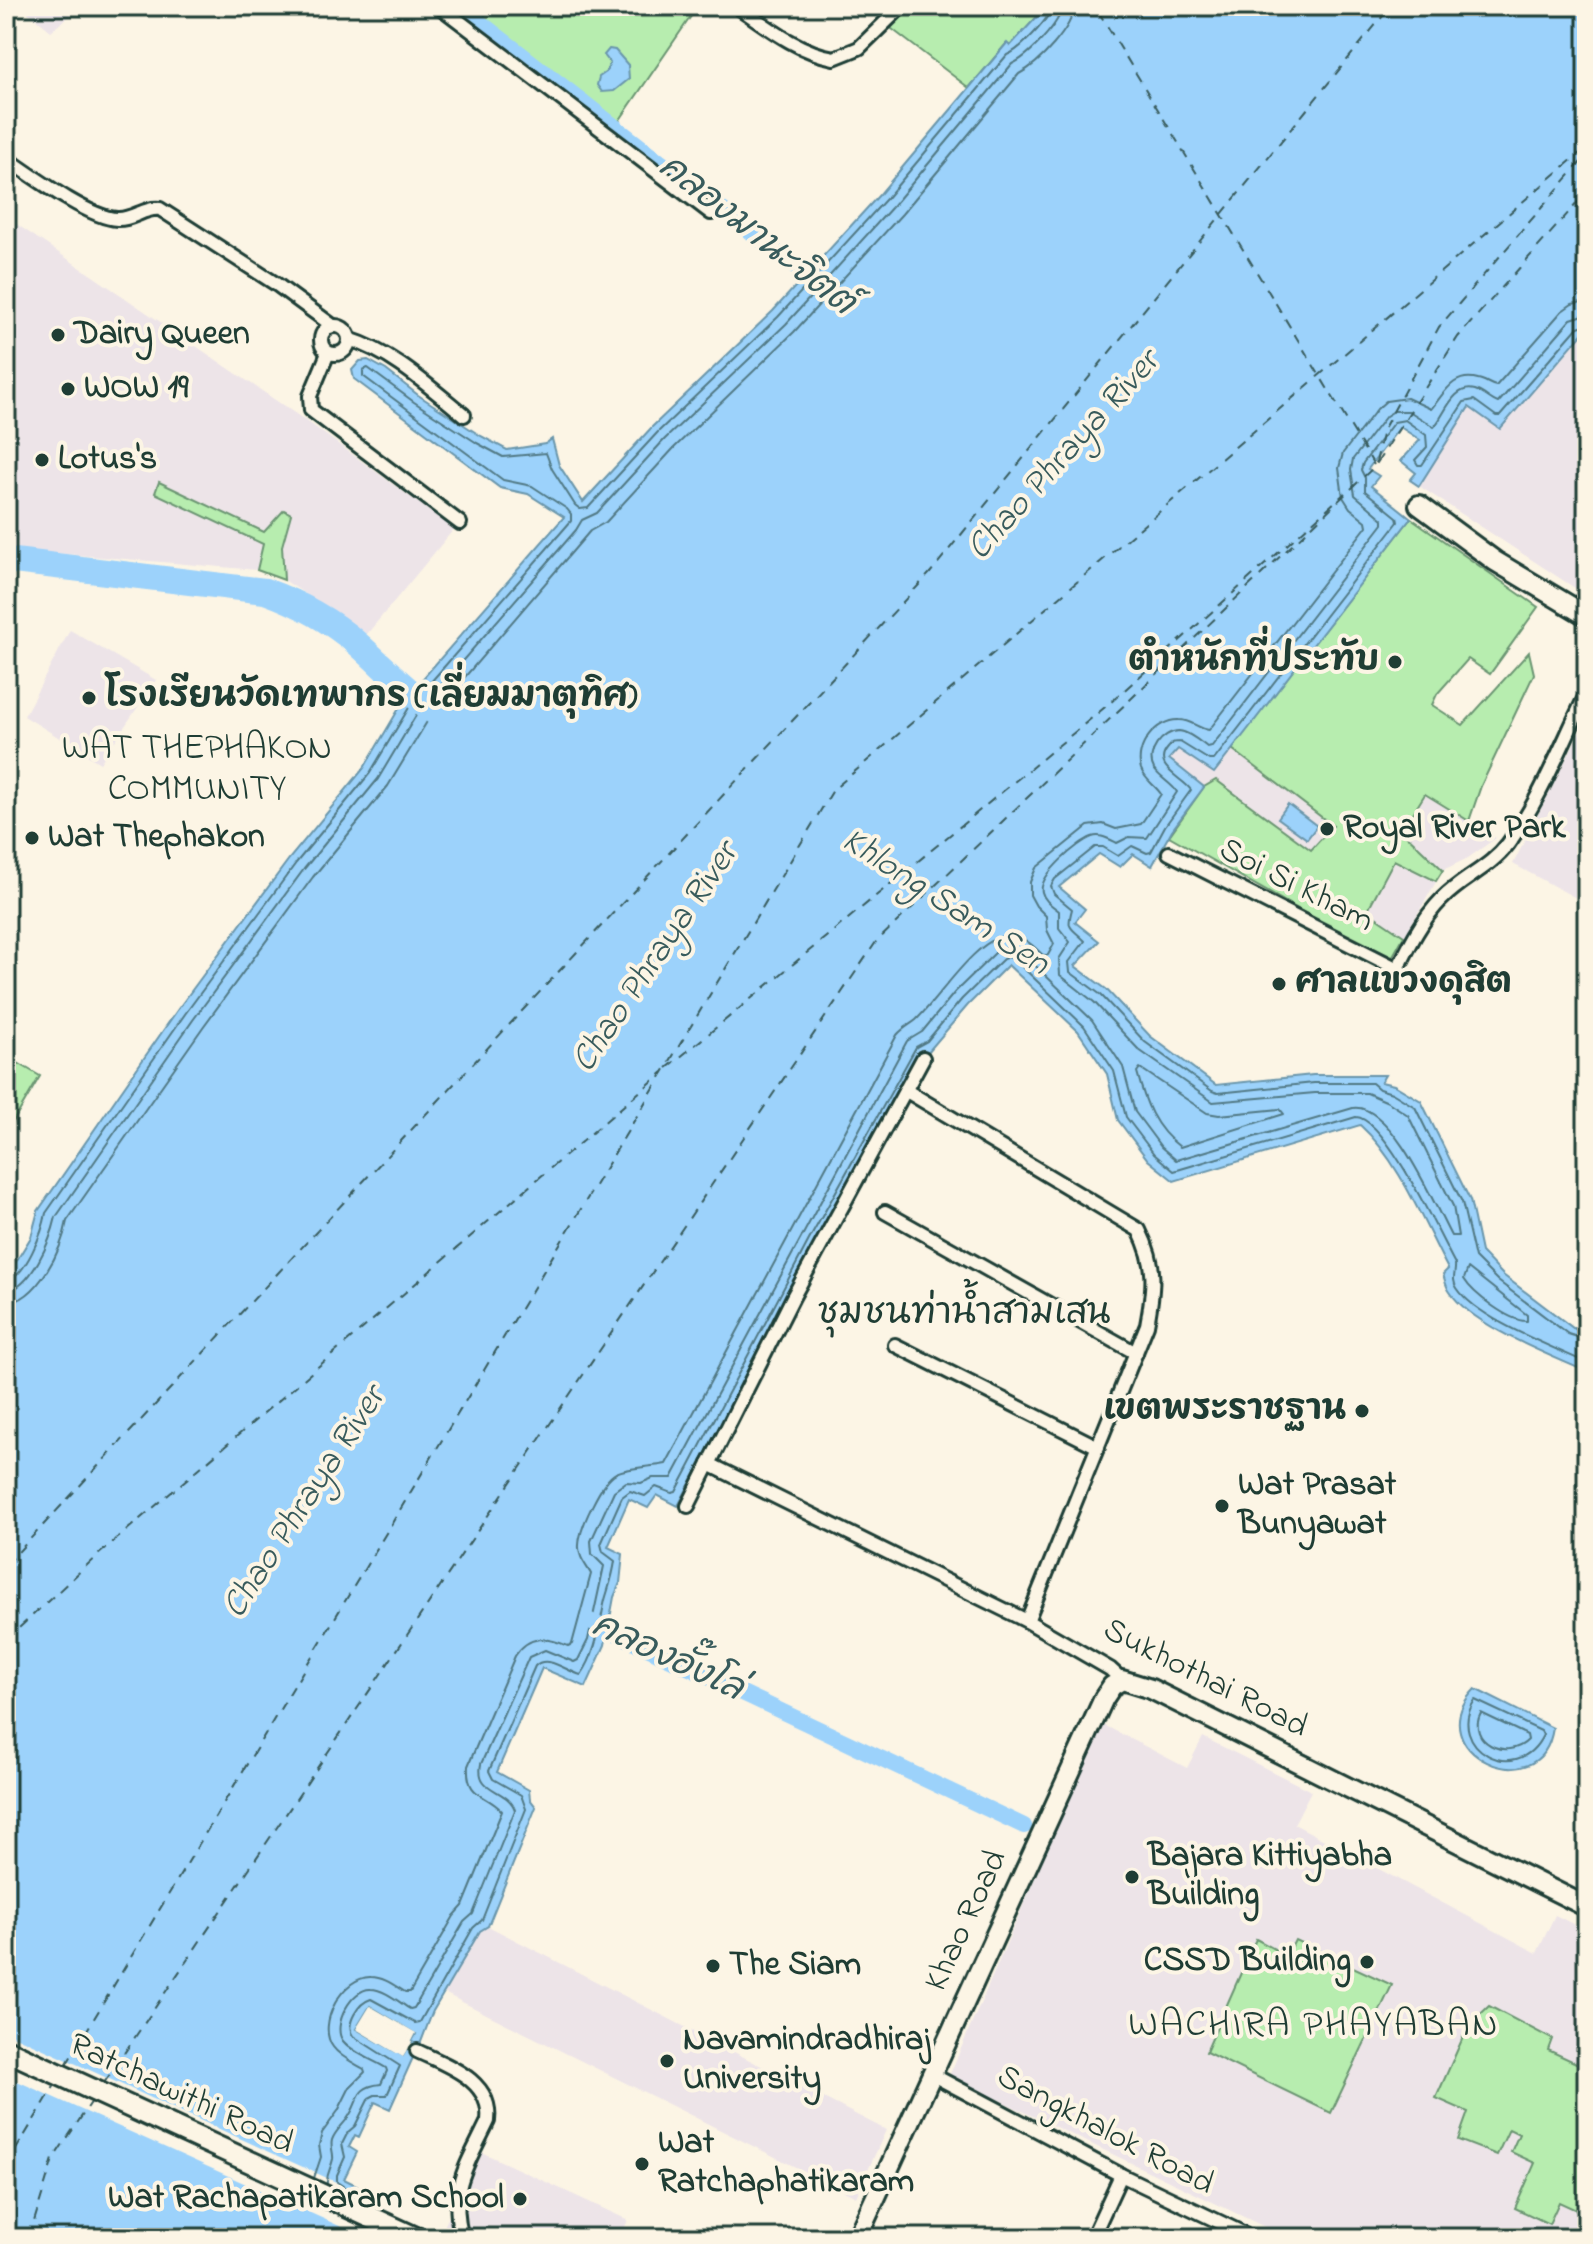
<svg xmlns="http://www.w3.org/2000/svg" width="1593" height="2244" font-family="'Indie Flower','Playpen Sans Thai',sans-serif">
<rect width="100%" height="100%" fill="#fcf5e5"/>
<filter id="ink" filterUnits="userSpaceOnUse"><feTurbulence type="fractalNoise" baseFrequency=".0125" numOctaves="2"/><feDisplacementMap in="SourceGraphic" scale="16" xChannelSelector="R" yChannelSelector="G"/><feConvolveMatrix kernelMatrix="1 2 1 2 8 2 1 2 1" color-interpolation-filters="sRGB"/></filter>
<g filter="url(#ink)">
<g fill="#ede4e8">
<polygon points="20,6 82,6 51,31"/>
<polygon points="6,217 315,427 454,529 367,634 284,580 257,570 6,549"/>
<polygon points="1587,328 1587,596 1419,486 1469,407 1543,377"/>
<polygon points="70,630 156,680 100,763 24,716"/>
<polygon points="1270,698 1496,838 1468,858 1443,870 1390,961 1169,759 1178,749 1214,773"/>
<polygon points="1587,718 1587,904 1513,864"/>
<polygon points="1102,1724 1187,1768 1203,1737 1311,1791 1294,1824 1537,1953 1555,1915 1587,1931 1587,2238 1288,2238 949,2076"/>
<polygon points="488,1926 886,2130 856,2197 444,1993 480,1931"/>
<polygon points="479,2151 628,2220 620,2238 467,2238 444,2227"/>
</g>
<g fill="#b7edaf" stroke="#6b9572" stroke-width="2">
<polygon points="490,6 572,6 588,16 596,6 698,6 617,124 482,19"/>
<polygon points="907,6 1047,6 1010,46 1006,44 969,88 888,26"/>
<polygon points="159,482 264,532 284,510 291,514 282,546 284,580 257,570 263,544 155,493"/>
<polygon points="1411,518 1538,607 1490,674 1468,659 1437,694 1432,705 1463,725 1529,652 1534,674 1481,786 1469,821 1425,794 1402,831 1443,870 1436,881 1394,860 1367,911 1404,936 1390,961 1169,836 1204,787 1216,780 1311,850 1333,826 1232,749"/>
<polygon points="6,1056 40,1076 6,1134"/>
<polygon points="1256,1939 1287,1956 1295,1940 1392,1985 1331,2113 1206,2052"/>
<polygon points="1489,2006 1552,2039 1548,2050 1587,2068 1587,2215 1559,2202 1549,2224 1515,2208 1535,2163 1511,2152 1519,2134 1509,2129 1497,2155 1458,2140 1468,2112 1436,2098 1468,2026"/>
</g>
<g fill="#9cd2fb" stroke="#6a96ab" stroke-width="2">
<path d="M1047,6H1587V328L1500,429L1469,407L1419,486L1410,480L1416,473L1401,461L1420,440L1400,427L1368,469L1379,476L1371,486L1411,518L1214,773L1178,749L1169,759L1204,787L1172,830L1152,866L1133,854L1120,867L1099,854L1059,887L1085,909L1075,922L1099,941L1075,966L1106,989L1150,1036L1216,1085L1313,1075H1385L1381,1082L1394,1085L1421,1101L1470,1200L1481,1252L1503,1275L1573,1328L1587,1333V1372C1550,1355 1472,1326 1450,1292C1446,1287 1445,1280 1443,1274L1448,1269C1423,1222 1399,1160 1360,1125L1174,1181L1148,1160L1118,1120L1107,1074L1078,1031L1008,965L968,1005L928,1052L923,1050L816,1244L678,1506L657,1495L648,1508L629,1499L608,1547L623,1554L620,1583L614,1597L605,1645L586,1687L542,1668L497,1772L529,1790L530,1799L536,1807L488,1926L480,1931L433,2011L419,2047L411,2043L416,2034L370,2006L356,2029L403,2056L408,2048L415,2053L390,2109L375,2102L359,2137L355,2135L349,2147L357,2152L344,2179L378,2196L362,2238H6V1278L31,1237L38,1211L178,1009L289,859L364,768L404,700L564,517L528,494L500,488L354,379L352,370L360,361L368,360L386,370L418,395L481,436L507,450L545,444L552,439L559,465L583,502L652,427L773,311L880,194L1007,43L1010,46Z"/>
<polygon points="609,49 615,50 628,65 629,79 614,91 602,92 597,85 599,77 606,72 610,63 604,55"/>
<polygon points="1288,804 1317,826 1307,839 1278,818"/>
<path d="M1475,1689L1553,1728C1541,1810 1415,1750 1475,1689Z"/>
</g>
<g fill="#fcf5e5" fill-rule="evenodd">
<path d="M370,2006L416,2033L411,2043L419,2047L415,2053L408,2049L403,2057L356,2029ZM371,2012L411,2034L402,2051L362,2028Z"/>
<polygon points="6,2032 380,2202 366,2238 6,2076"/>
</g>
<g fill="none" stroke-linecap="round" stroke-linejoin="round">
<g stroke="#517984" stroke-width="2">
<path d="M1587,324L1578,327L1500,416H1496L1474,400L1464,402L1422,465H1418L1415,460L1427,447L1426,435L1405,420L1394,422L1363,463L1361,470L1365,478V491L1397,517L1398,522L1214,760H1209L1180,742C1171,743 1174,741 1168,748C1151,767 1182,777 1191,790L1165,826L1151,852L1147,853L1132,846L1118,856L1103,847H1095L1055,879L1051,886L1054,894L1072,909C1066,931 1071,926 1085,941L1069,962L1070,972L1101,995L1145,1042L1212,1091L1218,1093L1314,1083H1372L1379,1089L1392,1093L1415,1107L1462,1202L1475,1258L1498,1281L1568,1334L1587,1340"/>
<path d="M1140,1068L1207,1113L1219,1115L1280,1109L1284,1114L1180,1147C1154,1128 1145,1102 1137,1072Z"/>
<path d="M1468,1268L1527,1315V1321C1510,1322 1473,1294 1464,1279Z"/>
<path d="M6,1281C25,1278 43,1231 46,1213L185,1014L296,863L370,773L410,706L571,521V514L567,509L532,486L503,480L363,376V370L368,368L414,402L477,443L503,457L546,453L552,469L575,505L580,509L588,508L658,432L778,317L886,199L1007,55C1020,50 1050,19 1052,6"/>
<path d="M6,1291C31,1289 51,1239 56,1217L193,1020L304,869L378,779L418,712L576,530L582,520L597,513L665,439L786,324L893,206L1012,64C1028,57 1061,23 1062,6"/>
<path d="M6,1303C38,1301 62,1249 67,1221L203,1027L313,877L388,786L428,720L590,531L606,522L674,448L794,332L902,214L1019,74C1039,64 1073,28 1074,6"/>
<path d="M1475,1700L1541,1731L1543,1735C1517,1789 1444,1746 1475,1700Z"/>
<path d="M1481,1713L1527,1735L1528,1740C1506,1762 1466,1741 1481,1713Z"/>
<path d="M314,2178L321,2157L319,2145L322,2133L338,2111L350,2087L365,2072L364,2069C354,2063 340,2057 333,2047C316,2024 343,1976 371,1977C384,1977 395,1986 405,1992H410L454,1916L463,1906L502,1811C486,1793 466,1798 468,1766L515,1656C529,1634 547,1637 568,1646L572,1644L591,1574C586,1565 578,1557 579,1545C579,1529 602,1480 616,1473C628,1467 652,1467 666,1464L897,1035C903,1028 910,1025 916,1020C938,1000 976,938 1006,936C1022,934 1032,945 1043,955H1048L1054,944L1047,930L1046,916L1036,906L1030,895V882L1036,868L1088,826L1103,824L1116,829L1141,824L1161,794C1155,785 1145,780 1141,769C1134,747 1156,719 1179,720C1191,720 1199,729 1209,730L1367,526L1366,521L1350,508L1343,497L1339,468L1343,453L1377,409L1386,401L1407,398L1431,409C1444,394 1453,372 1478,379C1485,380 1490,385 1496,386L1562,311L1572,304L1587,301"/>
<path d="M327,2184C326,2173 331,2169 333,2159C334,2153 330,2147 332,2140C335,2131 342,2126 347,2119C361,2101 353,2087 381,2084L387,2071L386,2068C373,2060 353,2053 343,2041C331,2026 352,1988 371,1989C384,1989 399,2002 410,2009L414,2008L464,1922L473,1914L515,1810C508,1788 475,1793 481,1764L529,1657L545,1650L574,1662L578,1660L588,1640L604,1566L592,1554L591,1541L614,1491L626,1482L641,1483L653,1478H672L907,1041L922,1032L955,992L997,951L1009,947L1020,951L1092,1020L1123,1067L1135,1112L1161,1147L1176,1160L1353,1108C1392,1103 1435,1206 1451,1236H1458L1453,1206L1408,1115L1388,1102L1367,1093H1315L1213,1102L1139,1050L1094,1002L1060,975L1059,959L1070,942L1059,928V911C1053,906 1044,901 1042,892C1038,876 1078,842 1092,837C1101,834 1109,839 1117,843L1129,837L1147,838L1177,792C1171,783 1160,778 1154,769C1145,754 1162,731 1179,731C1189,732 1199,741 1207,747L1212,746L1383,524V519L1355,495L1351,470L1353,459L1386,416L1394,411H1409L1434,427C1445,415 1453,384 1475,390C1484,393 1490,400 1498,403L1571,319L1587,314"/>
<path d="M367,2202L337,2182V2175L345,2157L342,2144L348,2132L355,2126L369,2098L375,2095H387L400,2066L353,2036C345,2024 358,2003 371,1999L415,2023L420,2022L473,1928L482,1920L526,1809L521,1795L493,1779L489,1771L535,1666C547,1654 566,1671 581,1675C597,1652 599,1626 605,1600C609,1586 613,1576 615,1561L603,1552L601,1544L622,1497L630,1491L645,1496L656,1487L672,1493L676,1492L809,1240L916,1047L927,1041L962,999L1003,959L1009,957L1015,960L1084,1026L1114,1071L1126,1117L1154,1154L1174,1171L1356,1117C1386,1118 1440,1237 1455,1264C1456,1273 1451,1279 1457,1288C1477,1319 1553,1347 1587,1363"/>
</g>
<g stroke="#9cd2fb" stroke-width="16">
<polyline points="459,6 822,287"/>
<polyline points="588,1620 1024,1826"/>
</g>
<path stroke="#9cd2fb" stroke-width="26" d="M6,560L265,591C299,603 330,620 358,644C385,668 409,694 439,715"/>
<g stroke="#385b5c" stroke-width="2" stroke-dasharray="10 8" stroke-linecap="butt">
<polyline points="1098,11 1374,465"/>
<polyline points="1376,463 1383,430 1439,327 1587,155"/>
<polyline points="667,1068 1110,703 1345,493"/>
<polyline points="6,1565 930,573 1391,6"/>
<polyline points="6,1640 99,1554 663,1072"/>
<polyline points="66,2065 833,790 1587,147"/>
<polyline points="104,2083 876,942 1375,466 1458,337 1587,192"/>
<polyline points="6,2166 55,2085"/>
<polyline points="29,2238 53,2159 94,2098"/>
</g>
<defs>
<g id="street">
<polyline points="439,6 711,213"/>
<path d="M737,6C766,26 798,52 834,58L859,48L902,6"/>
<path d="M6,158C31,175 89,218 117,219C133,220 144,207 160,209L276,284L333,326"/>
<circle cx="335" cy="340" r="14"/>
<path d="M349,339C394,353 428,386 464,415"/>
<polyline points="328,353 310,396 311,410 460,523"/>
<polyline points="1169,853 1398,969"/>
<path d="M1389,987C1404,957 1418,923 1442,899C1462,878 1490,868 1508,844C1541,799 1562,743 1587,693"/>
<path d="M905,1090L1139,1230C1157,1266 1154,1287 1147,1325L1027,1621"/>
<polyline points="885,1212 1136,1353"/>
<polyline points="895,1345 1098,1447"/>
<polyline points="709,1464 1027,1621 1110,1669 1122,1680"/>
<polyline points="688,1506 793,1297 923,1058"/>
<path d="M417,2051C446,2065 493,2080 488,2121C468,2164 448,2188 462,2238"/>
<polyline points="931,2074 1121,2175 1253,2238"/>
<polyline points="1092,2238 1121,2175"/>
</g>
<g id="secondary">
<polyline points="1419,505 1495,561 1587,616"/>
<polyline points="857,2238 1104,1698 1112,1686 1122,1680 1151,1689 1587,1907"/>
</g>
<polyline id="primary" points="6,2050 416,2238"/>
</defs>
<use href="#street" stroke="#1f3d34" stroke-width="18"/>
<use href="#secondary" stroke="#1f3d34" stroke-width="24"/>
<use href="#primary" stroke="#1f3d34" stroke-width="26"/>
<use href="#street" stroke="#fcf5e5" stroke-width="12"/>
<use href="#secondary" stroke="#fcf5e5" stroke-width="18"/>
<use href="#primary" stroke="#fcf5e5" stroke-width="20"/>
</g>
</g>
<g fill="#1f3d34" stroke="#fcf5e5" stroke-width="3">
<circle cx="58" cy="335" r="8"/>
<circle cx="68" cy="389" r="8"/>
<circle cx="42" cy="460" r="8"/>
<circle cx="1395" cy="662" r="8"/>
<circle cx="89" cy="698" r="8"/>
<circle cx="1327" cy="829" r="8"/>
<circle cx="32" cy="838" r="8"/>
<circle cx="1279" cy="984" r="8"/>
<circle cx="1362" cy="1411" r="8"/>
<circle cx="1222" cy="1506" r="8"/>
<circle cx="1132" cy="1877" r="8"/>
<circle cx="1367" cy="1962" r="8"/>
<circle cx="713" cy="1966" r="8"/>
<circle cx="667" cy="2061" r="8"/>
<circle cx="642" cy="2164" r="8"/>
<circle cx="520" cy="2199" r="8"/>
</g>
<g text-anchor="middle" dominant-baseline="central" stroke-width="8" stroke-linejoin="round" paint-order="stroke">
<g font-size="34" font-weight="bold" fill="#1f3d34" stroke="#fcf5e5" text-anchor="start">
<text x="74" y="335">Dairy Queen</text>
<text x="84" y="389">WOW 19</text>
<text x="58" y="460">Lotus's</text>
<text x="1379" y="662" text-anchor="end">ตำหนักที่ประทับ</text>
<text x="105" y="698">โรงเรียนวัดเทพากร (เลี่ยมมาตุทิศ)</text>
<text x="1343" y="829">Royal River Park</text>
<text x="48" y="838">Wat Thephakon</text>
<text x="1295" y="984">ศาลแขวงดุสิต</text>
<text x="1346" y="1411" text-anchor="end">เขตพระราชฐาน</text>
<text x="1238" y="1486">Wat Prasat<tspan x="1238" dy="39">Bunyawat</tspan></text>
<text x="1148" y="1857">Bajara Kittiyabha<tspan x="1148" dy="39">Building</tspan></text>
<text x="1351" y="1962" text-anchor="end">CSSD Building</text>
<text x="729" y="1966">The Siam</text>
<text x="683" y="2041">Navamindradhiraj<tspan x="683" dy="39">University</tspan></text>
<text x="658" y="2144">Wat<tspan x="658" dy="39">Ratchaphatikaram</tspan></text>
<text x="504" y="2199" text-anchor="end">Wat Rachapatikaram School</text>
</g>
<g font-size="34" fill="#1f3d34" stroke="#fcf5e5">
<text transform="translate(1296 886) rotate(27)">Soi Si Kham</text>
<text transform="translate(1205 1679) rotate(27)">Sukhothai Road</text>
<text transform="translate(967 1921) rotate(-65)">Khao Road</text>
<text transform="translate(181 2095) rotate(25)">Ratchawithi Road</text>
<text transform="translate(1105 2131) rotate(28)">Sangkhalok Road</text>
</g>
<g font-size="36" font-style="italic" fill="#385b5c" stroke="#fcf5e5">
<text transform="translate(756 236) rotate(38)">คลองมานะจิตต์</text>
<text transform="translate(1064 456) rotate(-48)">Chao Phraya River</text>
<text transform="translate(945 903) rotate(33)">Khlong Sam Sen</text>
<text transform="translate(656 958) rotate(-56)">Chao Phraya River</text>
<text transform="translate(305 1503) rotate(-57)">Chao Phraya River</text>
<text transform="translate(667 1658) rotate(25)">คลองอั๊งโล่</text>
</g>
<g font-size="36" fill="#1f3d34" stroke="#fcf5e5">
<text x="197" y="749">WAT THEPHAKON<tspan x="197" dy="41">COMMUNITY</tspan></text>
<text x="964" y="1314">ชุมชนท่าน้ำสามเสน</text>
</g>
<g font-size="38" letter-spacing="2" fill="#1f3d34" stroke="#fcf5e5">
<text x="1314" y="2026">WACHIRA PHAYABAN</text>
</g>
</g>
<rect width="1593" height="2244" fill="none" stroke="#fcf5e5" stroke-width="32"/>
<rect x="16" y="16" width="1561" height="2212" fill="none" stroke="#1f3d34" stroke-width="3" filter="url(#ink)"/>
</svg>
